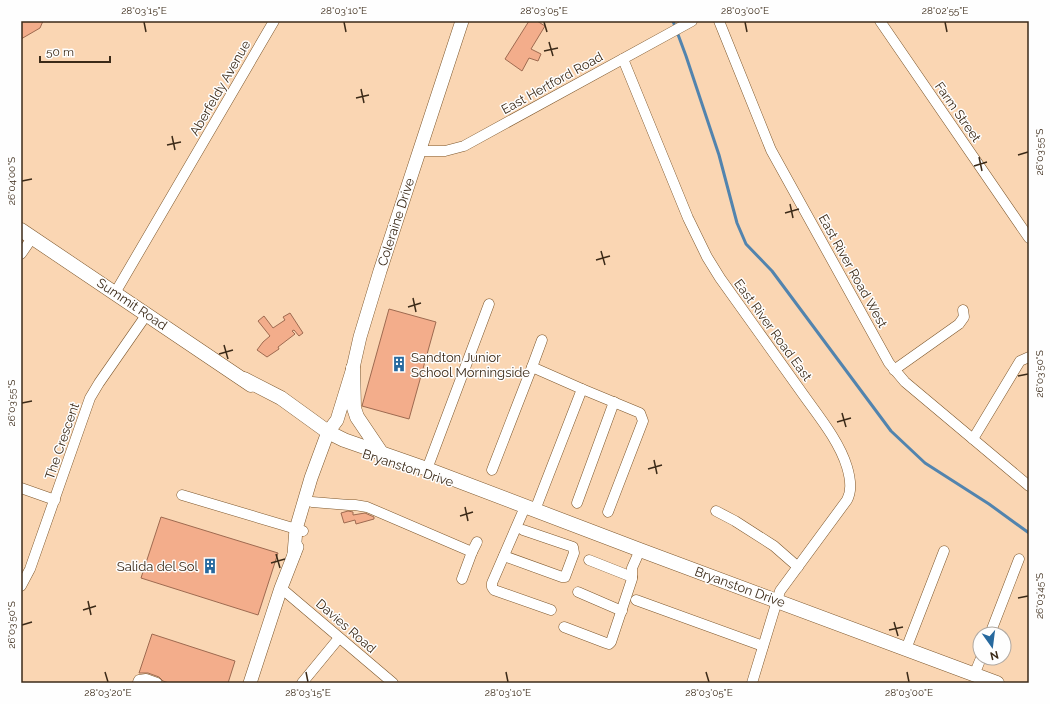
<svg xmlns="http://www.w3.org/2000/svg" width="1050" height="704" font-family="Raleway,sans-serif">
<rect width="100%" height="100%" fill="#fad6b3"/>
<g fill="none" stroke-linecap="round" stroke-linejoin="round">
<polyline stroke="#5284ae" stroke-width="3" points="673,21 686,56 719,155 737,223 746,244 772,271 891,431 925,463 989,504 1029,533"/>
</g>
<g fill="#f3ad8b" stroke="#9e6a50">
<polygon points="21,21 43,21 40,28 21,39"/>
<polygon points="529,21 537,21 545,26 531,49 541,54 538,61 529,58 522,71 505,59"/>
<polygon points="389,309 436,322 409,419 362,406"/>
<polygon points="290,313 303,333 299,336 294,330 292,331 295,334 278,347 279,349 267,357 257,350 263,342 270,336 258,321 264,316 273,328 285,320 283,317"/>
<polygon points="348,511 353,512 353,515 365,513 374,517 374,519 356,524 355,520 344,523 341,513"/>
<polygon points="161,517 278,553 258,615 141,578"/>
<polygon points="152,634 235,661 228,683 169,683 163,681 159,677 148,673 139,673"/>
</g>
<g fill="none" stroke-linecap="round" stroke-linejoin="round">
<defs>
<g id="minor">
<polyline points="719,21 771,150 889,363 905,382 1029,486"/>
<polyline points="880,21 1029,238"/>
<path d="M623,59L688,218L707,257L720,278C746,315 773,352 800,390C816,413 839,440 847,467C850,477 852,491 847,500L780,591L752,683"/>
<polyline points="420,151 445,151 464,146 692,21"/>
<polyline points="21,254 32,238"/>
<polyline points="115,293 274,21"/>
<polyline points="532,367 542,340"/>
<polyline points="894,370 959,324 964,317 963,310"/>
<polyline points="582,389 640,413 643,421 608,512"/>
<polyline points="973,439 1020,361 1029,357"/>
<polyline points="427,469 489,304"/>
<polyline points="492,470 532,367 582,389 535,510"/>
<polyline points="21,488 55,500"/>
<polyline points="182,495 303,531"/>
<polyline points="312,502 349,505 355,505 367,507 472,552 462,579"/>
<polyline points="577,503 614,402"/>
<polyline points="525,507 492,583 492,587 494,590 551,610"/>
<polyline points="716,511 735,521 774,546 798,567"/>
<polyline points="472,552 477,542"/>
<polyline points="504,556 562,577 565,577 574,553 573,547 523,530"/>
<polyline points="589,560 632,577"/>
<polyline points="21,586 30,569 90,398 99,383 147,314"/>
<polyline points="281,588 393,683"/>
<polyline points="578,592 622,611"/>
<polyline points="636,600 763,646"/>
<polyline points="564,627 606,643 609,644 611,642 632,579 632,568 640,550"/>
<polyline points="990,634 1019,559"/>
<polyline points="906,649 944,551"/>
<polyline points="974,675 981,658"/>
<polyline points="138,682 139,680 146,679 157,683"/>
<polyline points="302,683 339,638"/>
</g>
<g id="tertiary">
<polyline points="294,554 296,529 311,478 328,432 337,420 353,368 360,337 380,271 462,21"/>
<polyline points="250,683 281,588 297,547"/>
</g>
<g id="secondary">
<polyline points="21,230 251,385"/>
<polyline points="353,368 354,408 357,417 382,454"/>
<polyline points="244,379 281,398 328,432 344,440 427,469 640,550 997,683"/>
</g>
</defs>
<use href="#minor" stroke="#7d572c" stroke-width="11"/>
<use href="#tertiary" stroke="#7d572c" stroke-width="14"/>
<use href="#secondary" stroke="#7d572c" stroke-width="15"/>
<use href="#minor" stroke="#fff" stroke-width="10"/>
<use href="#tertiary" stroke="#fff" stroke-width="13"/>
<use href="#secondary" stroke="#fff" stroke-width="14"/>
</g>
<path fill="none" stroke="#3b2a18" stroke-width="1.5" d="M144,22L146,32M344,22L346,32M544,22L547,32M745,22L747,32M945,22L947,32M549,42L553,56M544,51L558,48M361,89L364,103M356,98L369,95M172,136L175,150M167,145L181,142M1018,155L1028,152M979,157L982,171M974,166L987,162M22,181L32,179M790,204L793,218M785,213L799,209M601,251L605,265M596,260L610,256M413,298L416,312M408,307L421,303M224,345L228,359M219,354L233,350M1018,376L1028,374M22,403L32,401M842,413L846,427M837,422L851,418M654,460L657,474M648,469L662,465M465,507L468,521M460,516L473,512M276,554L280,568M271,563L285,559M1018,598L1028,596M88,601L91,615M83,610L96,606M894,622L898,636M22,625L32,622M889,630L903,627M105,672L108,682M306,672L308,682M506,672L508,682M706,672L709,682M907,672L909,682"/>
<defs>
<symbol id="building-bare" viewBox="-9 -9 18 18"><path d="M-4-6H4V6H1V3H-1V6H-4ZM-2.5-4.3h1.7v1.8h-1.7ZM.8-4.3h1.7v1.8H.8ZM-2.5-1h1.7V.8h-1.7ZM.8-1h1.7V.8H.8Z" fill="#27699e" stroke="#fefefe" stroke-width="2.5" paint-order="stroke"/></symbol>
</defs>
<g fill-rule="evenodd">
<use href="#building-bare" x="388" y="353" width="22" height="22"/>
<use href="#building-bare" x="199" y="555" width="22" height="22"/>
</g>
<g text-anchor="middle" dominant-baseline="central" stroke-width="3" stroke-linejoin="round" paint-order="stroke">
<g font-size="13" fill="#3b2a18" stroke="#fefefe">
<text transform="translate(552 83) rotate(-29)">East Hertford Road</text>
<text transform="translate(220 88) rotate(-60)">Aberfeldy Avenue</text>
<text transform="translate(958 112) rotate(55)">Farm Street</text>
<text transform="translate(396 222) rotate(-72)">Coleraine Drive</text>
<text transform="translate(853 271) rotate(61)">East River Road West</text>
<text transform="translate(132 304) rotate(34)">Summit Road</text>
<text transform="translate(773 330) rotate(54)">East River Road East</text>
<text transform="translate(62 441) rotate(-71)">The Crescent</text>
<text transform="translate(408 468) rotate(18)">Bryanston Drive</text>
<text transform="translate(740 587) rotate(20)">Bryanston Drive</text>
<text transform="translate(346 626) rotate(41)">Davies Road</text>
</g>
<g font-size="13" fill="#3b2a18" stroke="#fefefe" text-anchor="start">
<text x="411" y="357">Sandton Junior<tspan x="411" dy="15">School Morningside</tspan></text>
<text x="198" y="566" text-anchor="end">Salida del Sol</text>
</g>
</g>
<rect width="1050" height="704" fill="none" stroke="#fefefe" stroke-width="44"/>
<g transform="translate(992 646) rotate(166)"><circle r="19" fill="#fefefe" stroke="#b0a9a2"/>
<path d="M0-3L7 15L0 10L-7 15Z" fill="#27699e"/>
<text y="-6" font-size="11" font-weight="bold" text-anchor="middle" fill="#3b2a18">N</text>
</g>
<path d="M40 56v6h70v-6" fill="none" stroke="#3b2a18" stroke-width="2"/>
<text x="46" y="56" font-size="12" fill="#3b2a18" stroke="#fefefe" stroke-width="3" paint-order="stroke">50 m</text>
<rect x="22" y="22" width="1006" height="660" fill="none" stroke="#3b2a18" stroke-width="1.5"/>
<g font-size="10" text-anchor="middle" fill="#3b2a18">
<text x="144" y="14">28°03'15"E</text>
<text x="344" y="14">28°03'10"E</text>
<text x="544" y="14">28°03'05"E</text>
<text x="745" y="14">28°03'00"E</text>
<text x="945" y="14">28°02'55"E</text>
<text transform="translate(1039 152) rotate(-90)" y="4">26°03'55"S</text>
<text transform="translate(11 181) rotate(-90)" y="4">26°04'00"S</text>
<text transform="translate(1039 374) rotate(-90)" y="4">26°03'50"S</text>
<text transform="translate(11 403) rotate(-90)" y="4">26°03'55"S</text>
<text transform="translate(1039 596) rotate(-90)" y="4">26°03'45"S</text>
<text transform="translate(11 625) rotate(-90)" y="4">26°03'50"S</text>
<text x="108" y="696">28°03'20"E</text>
<text x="308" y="696">28°03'15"E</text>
<text x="508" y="696">28°03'10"E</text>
<text x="709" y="696">28°03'05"E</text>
<text x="909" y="696">28°03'00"E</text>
</g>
</svg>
